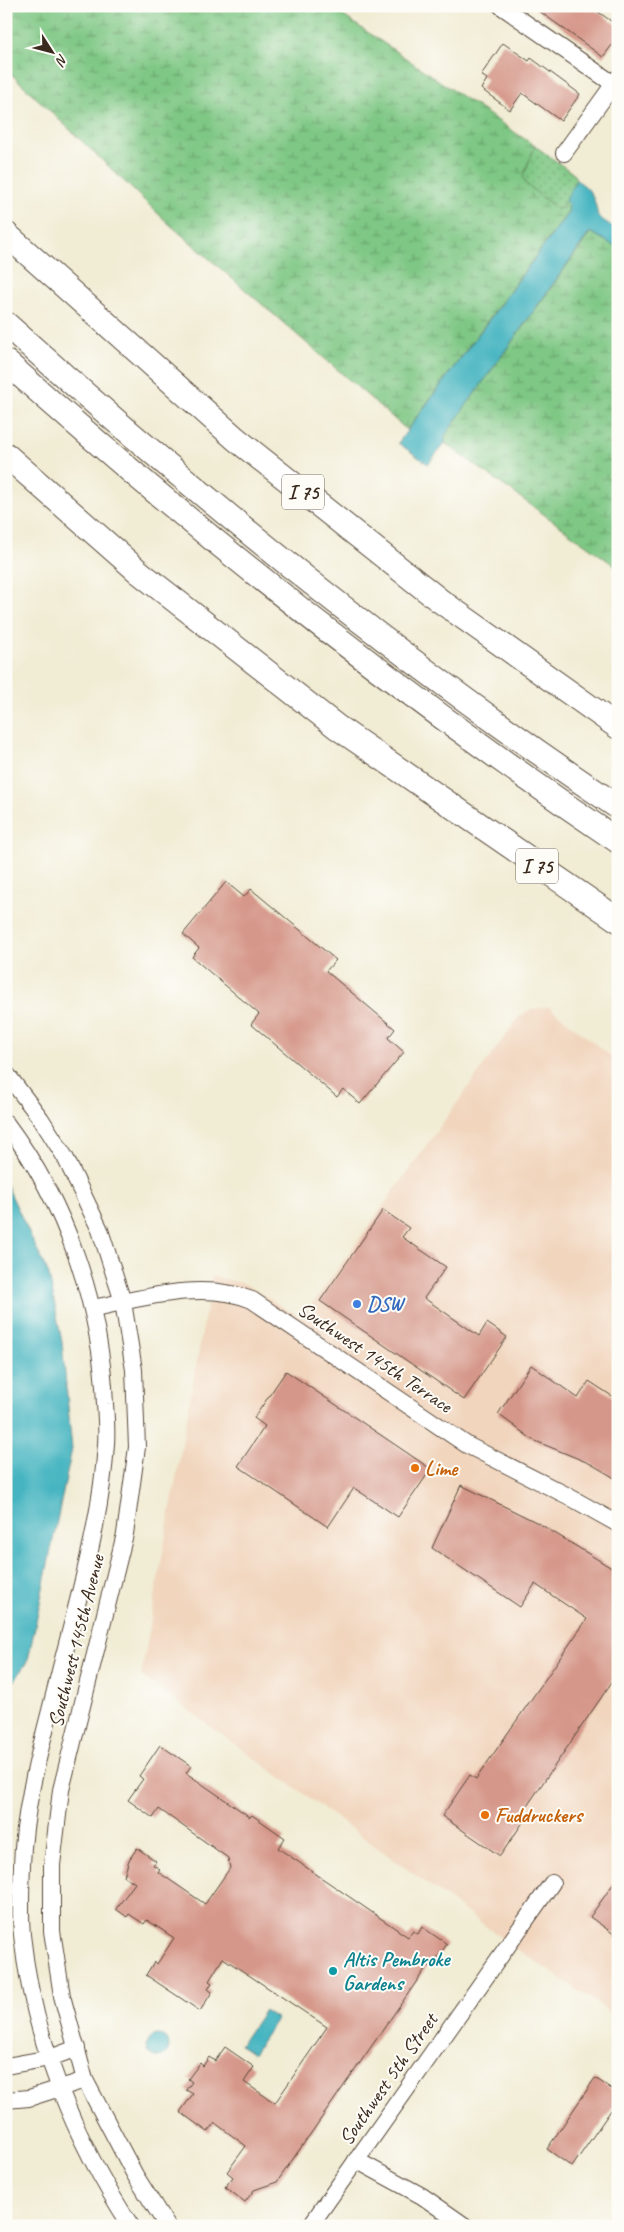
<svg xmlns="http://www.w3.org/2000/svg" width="624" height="2232" font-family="Caveat,sans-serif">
<defs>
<pattern id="grass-dots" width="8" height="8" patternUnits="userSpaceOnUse" patternTransform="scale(1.25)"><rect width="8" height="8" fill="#7ec784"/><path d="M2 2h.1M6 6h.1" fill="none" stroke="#68a26b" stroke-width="1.8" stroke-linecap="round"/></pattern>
<pattern id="wetland-marsh" width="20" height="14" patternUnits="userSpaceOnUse" patternTransform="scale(1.25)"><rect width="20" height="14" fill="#7ec784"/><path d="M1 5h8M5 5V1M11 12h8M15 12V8" fill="none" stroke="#68a26b"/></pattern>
</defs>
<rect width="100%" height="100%" fill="#fdfcf7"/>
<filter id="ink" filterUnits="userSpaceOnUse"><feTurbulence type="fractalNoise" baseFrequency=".02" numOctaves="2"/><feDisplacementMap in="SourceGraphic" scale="10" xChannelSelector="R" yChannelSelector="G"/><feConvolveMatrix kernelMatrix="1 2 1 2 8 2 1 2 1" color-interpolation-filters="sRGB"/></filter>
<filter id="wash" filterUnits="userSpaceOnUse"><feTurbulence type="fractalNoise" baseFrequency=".0096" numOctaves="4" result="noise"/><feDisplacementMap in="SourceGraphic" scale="20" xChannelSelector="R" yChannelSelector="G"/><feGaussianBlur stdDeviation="1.12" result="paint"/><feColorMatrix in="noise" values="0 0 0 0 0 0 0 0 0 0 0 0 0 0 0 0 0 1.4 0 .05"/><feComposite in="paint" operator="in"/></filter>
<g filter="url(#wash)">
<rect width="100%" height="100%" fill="#f1ecd4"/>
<polygon fill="#f1d5bd" points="549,1007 618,1062 618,2017 524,1954 141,1676 212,1276 245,1284 298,1316 305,1314 519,1017 532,1009"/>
<polygon fill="url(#grass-dots)" stroke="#5c7851" points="535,146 574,174 576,180 562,208 557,209 526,184 522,177"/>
<g fill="url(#wetland-marsh)" stroke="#5c7851">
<polygon points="6,6 329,6 535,146 523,177 526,184 557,209 562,208 565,201 569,205 568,212 407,430 168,223 6,69"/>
<polygon points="591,232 618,248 618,568 445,443 445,435"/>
</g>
<g fill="#46b5c1" stroke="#407070">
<path d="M576,180C592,189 595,199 598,217L618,230V248L590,232L445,435V443L428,464L398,443L568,213L569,205L565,201Z"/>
<polygon points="6,1184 49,1275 62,1342 72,1449 28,1660 12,1684 6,1685"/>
<polygon points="264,2010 277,2019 253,2054 240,2045"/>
<circle cx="158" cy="2046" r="11"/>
</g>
<g id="blocks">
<g fill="#d59789">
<polygon points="532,6 590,6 618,26 618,37 603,57"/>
<polygon points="503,43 529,61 531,58 580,94 561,121 522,93 510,110 481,89 487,79 481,75"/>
<polygon points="226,882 244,897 251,889 336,960 326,971 395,1029 388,1038 404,1052 360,1104 343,1089 337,1097 251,1024 259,1014 192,957 199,948 183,934"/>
<polygon points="383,1210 409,1228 402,1237 446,1267 424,1298 479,1336 487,1323 507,1337 464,1400 320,1301"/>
<polygon points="531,1365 578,1398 589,1381 618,1400 618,1480 591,1464 533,1440 498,1414"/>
<polygon points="286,1371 431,1469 398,1517 354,1488 328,1527 238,1466 265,1426 254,1418"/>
<polygon points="461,1485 540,1524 618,1572 618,1673 523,1812 528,1815 500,1856 442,1816 470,1775 476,1779 587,1619 535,1584 520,1607 432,1548"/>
<polygon points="160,1745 191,1766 186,1773 250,1817 252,1815 285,1838 278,1848 408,1937 413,1931 418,1934 422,1927 447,1944 431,1967 428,1965 277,2182 254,2190 245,2202 225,2187 233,2177 227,2172 246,2146 215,2123 208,2132 180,2112 193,2094 186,2090 192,2082 188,2079 200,2063 203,2066 209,2057 215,2061 225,2047 254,2067 244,2082 275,2103 327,2027 223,1958 209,1981 212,1983 208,1989 212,1992 200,2011 146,1975 154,1962 157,1964 174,1938 147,1920 144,1924 129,1914 127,1917 116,1909 135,1883 124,1876 129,1860 137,1848 156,1861 153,1865 160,1869 158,1872 205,1904 230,1868 228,1858 159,1809 153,1818 128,1800 143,1779 139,1776"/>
<polygon points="618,1877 618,1937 590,1917"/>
<polygon points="595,2078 618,2093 618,2100 572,2167 547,2149"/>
</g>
</g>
</g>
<g filter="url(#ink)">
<use href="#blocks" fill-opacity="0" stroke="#564739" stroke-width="1"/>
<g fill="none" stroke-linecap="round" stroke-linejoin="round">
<defs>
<g id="minor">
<polyline points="501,6 618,87"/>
<polyline points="564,153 618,78"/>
<polyline points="6,1073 41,1119 65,1157 100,1230 123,1302 134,1370 137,1447 125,1534 61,1790 52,1865 52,1931 62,1996 85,2080 135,2175 167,2226"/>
<path d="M6,1123C66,1203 101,1305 105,1404C106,1417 107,1431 106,1444C101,1525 76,1605 57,1683C42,1743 24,1804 22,1865C21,1888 20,1912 22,1935C33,2039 74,2139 131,2226"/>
<path d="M94,1308C143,1298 203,1280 252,1300L467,1445L566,1495L618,1524"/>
<polyline points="6,2066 50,2058 77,2048"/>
<polyline points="6,2100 29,2098 85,2080"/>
<polyline points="356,2160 422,2196 465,2226"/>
<polyline points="310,2226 552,1883"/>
</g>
<g id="highway">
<polyline points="6,234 236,439 439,600 618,727"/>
<path d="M6,324C199,498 402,662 618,807"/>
<path d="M6,362C199,535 403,696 618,841"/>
<polyline points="6,455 139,572 337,727 618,920"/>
</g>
</defs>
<use href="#minor" stroke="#564739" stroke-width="18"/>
<use href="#highway" stroke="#564739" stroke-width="26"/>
<use href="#minor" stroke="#fff" stroke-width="16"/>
<use href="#highway" stroke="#fff" stroke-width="24"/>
</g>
</g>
<circle fill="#3f7fe0" stroke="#fdfcf7" stroke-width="2" cx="357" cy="1304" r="5"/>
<g fill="#e8710a" stroke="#fdfcf7" stroke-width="2">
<circle cx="415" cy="1468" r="5"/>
<circle cx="485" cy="1815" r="5"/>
</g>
<circle fill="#0f9aa8" stroke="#fdfcf7" stroke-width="2" cx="333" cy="1971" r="5"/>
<g text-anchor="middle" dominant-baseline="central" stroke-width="4" stroke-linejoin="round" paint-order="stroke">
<g fill="#fdfcf7" stroke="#75695f" stroke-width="1">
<rect x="282" y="474.5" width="42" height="35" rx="4"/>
<rect x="516" y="848.5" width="42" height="35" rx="4"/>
</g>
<g font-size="20" font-weight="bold" fill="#3b2a1e">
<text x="303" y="492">I 75</text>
<text x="537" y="866">I 75</text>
</g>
<g font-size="21" font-weight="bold" fill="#366cbe" stroke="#fdfcf7" text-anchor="start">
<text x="367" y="1304">DSW</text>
</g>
<g font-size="21" fill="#3b2a1e" stroke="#fdfcf7">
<text transform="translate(375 1357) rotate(34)">Southwest 145th Terrace</text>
<text transform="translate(76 1641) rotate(-76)">Southwest 145th Avenue</text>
<text transform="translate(388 2079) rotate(-55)">Southwest 5th Street</text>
</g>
<g font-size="21" font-weight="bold" fill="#c56008" stroke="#fdfcf7" text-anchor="start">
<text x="425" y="1468">Lime</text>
<text x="495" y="1815">Fuddruckers</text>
</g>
<g font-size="21" font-weight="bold" fill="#0d838f" stroke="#fdfcf7" text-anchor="start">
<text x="343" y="1959">Altis Pembroke<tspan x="343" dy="24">Gardens</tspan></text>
</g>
</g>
<rect width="624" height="2232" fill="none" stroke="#fdfcf7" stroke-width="25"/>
<g transform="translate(52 52) rotate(126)" stroke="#fdfcf7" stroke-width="4" paint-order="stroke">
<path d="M0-4L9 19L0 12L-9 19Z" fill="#3b2a1e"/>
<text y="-8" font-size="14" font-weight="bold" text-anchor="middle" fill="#3b2a1e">N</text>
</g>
</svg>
